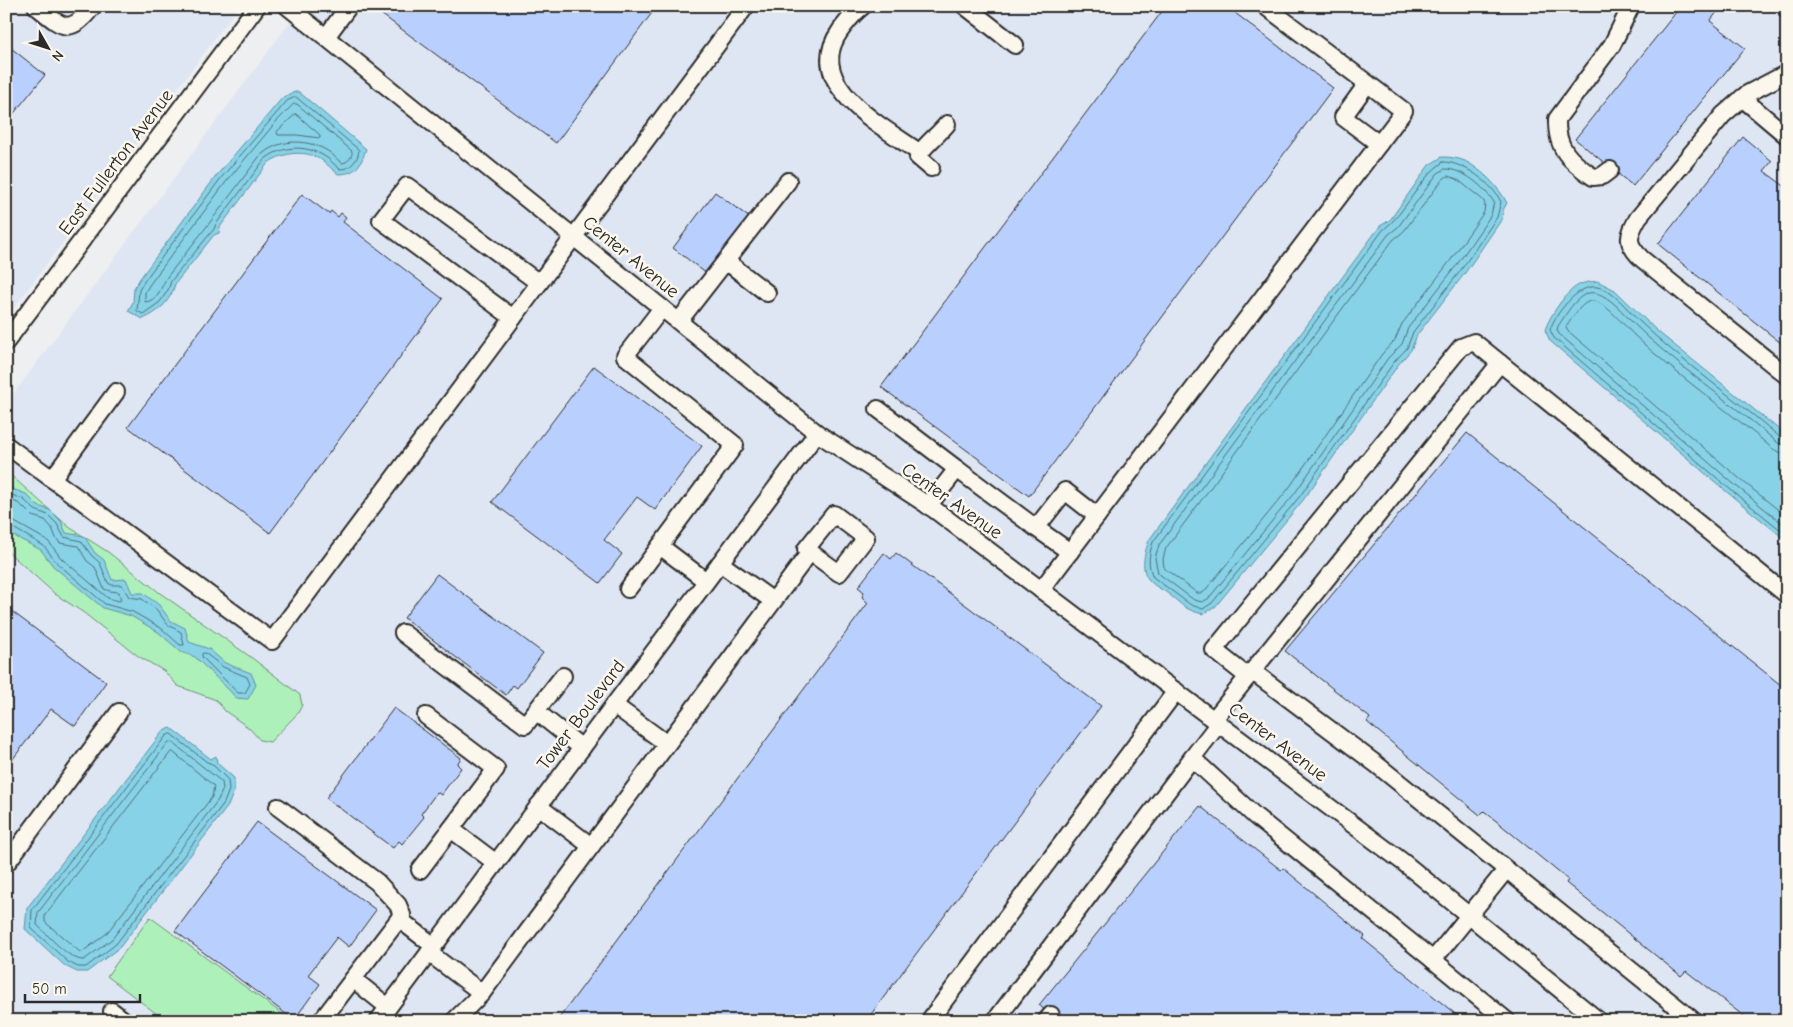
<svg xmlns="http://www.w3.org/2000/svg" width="1793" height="1027" font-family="'Comic Neue',sans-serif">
<rect width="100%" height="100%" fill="#eeeff0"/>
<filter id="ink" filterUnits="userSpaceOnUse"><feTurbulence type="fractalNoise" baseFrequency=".02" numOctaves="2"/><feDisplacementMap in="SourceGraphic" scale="10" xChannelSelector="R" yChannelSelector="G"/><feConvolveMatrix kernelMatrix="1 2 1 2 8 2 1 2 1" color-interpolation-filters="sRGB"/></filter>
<g filter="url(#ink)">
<g fill="#dee6f4">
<polygon points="6,6 239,6 6,319"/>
<polygon points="302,6 1787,6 1787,1021 6,1021 6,404"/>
</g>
<g fill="#aef0ba" stroke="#6c8e72">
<polygon points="6,471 69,527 108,552 160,593 252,658 300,695 302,705 298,713 270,742 260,740 249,728 225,711 216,700 178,686 164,671 138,656 84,613 55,594 6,550"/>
<polygon points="150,917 292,1021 166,1021 107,976"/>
</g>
<g fill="#87d2e7" stroke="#628f9c">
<path d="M295,92H299L366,149C361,165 356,174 338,174C333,170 328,165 323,161C307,149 283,152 268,163L220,227L219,233L214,235L175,284C171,301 158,313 143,319L128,311L133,302L134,288L141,277L217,175L283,97Z"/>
<path d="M1442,157C1450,157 1458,158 1465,161C1481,169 1499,187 1507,203L1503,210L1502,219L1465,273L1417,335L1411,350L1398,365L1304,499L1215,607L1203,614C1186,610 1183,606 1170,595C1164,590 1155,587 1150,581C1139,570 1145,552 1149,540L1380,226L1390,220L1429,165Z"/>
<path d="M1597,281L1615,290L1657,331L1787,436V541L1728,493L1550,341L1545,330C1549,317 1567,289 1581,284C1586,282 1592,282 1597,281Z"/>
<polygon points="6,483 15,490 26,494 38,506 50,510 61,521 66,533 84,536 95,553 104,560 112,580 126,579 132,593 143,593 159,605 171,621 185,628 189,642 209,649 225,663 251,673 256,685 248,699 236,698 230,691 195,657 181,652 158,632 131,616 103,608 53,566 41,550 10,534 6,529"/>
<polygon points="171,728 211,759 216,756 217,763 234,778 234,791 228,806 120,947 87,972 77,972 65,966 25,929 27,908 163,731"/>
</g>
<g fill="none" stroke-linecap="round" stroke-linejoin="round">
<g stroke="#506e76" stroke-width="1">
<path d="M296,97L359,150C358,160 351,169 340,169C334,165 330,159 324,156C305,144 280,146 264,160L216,224L214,229L171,281L168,290L160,302L143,314L137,311L139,290L145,280L221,178L287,101Z"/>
<path d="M294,104H297L352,151C353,157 347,163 342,163C336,159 332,153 326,150C304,138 277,139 259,157L208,225L167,277C161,287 158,301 145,302V292L150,284L226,182L275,123Z"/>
<polygon points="296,114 320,135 320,138 297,135 278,135 277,132"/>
<path d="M1443,162C1464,162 1493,184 1501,202L1497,217L1461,270L1413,332L1407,348L1394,362L1300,496L1212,603L1203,609L1191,605L1153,577C1147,564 1149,555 1153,542L1383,230C1407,212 1418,179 1443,162Z"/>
<path d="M1445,169C1464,169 1484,187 1494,202L1491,215L1456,266L1408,328L1402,344L1388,358L1295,493L1208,599L1202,602L1194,600L1158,573L1155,558L1159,545L1388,235L1398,227L1437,174Z"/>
<polygon points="1448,176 1457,179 1483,200 1485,204 1484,212 1450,261 1402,324 1395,340 1382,354 1289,488 1203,593 1197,593 1164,568 1163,559 1166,548 1393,240 1404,231 1442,180"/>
<path d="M1787,440L1782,439C1735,398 1683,363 1638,320C1627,309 1613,290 1597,287C1579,283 1554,315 1550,330L1554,338L1731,490L1787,535"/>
<path d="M1787,446L1778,443C1731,402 1679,368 1634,324C1624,314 1611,297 1596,293C1579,289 1566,315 1558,326L1557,330L1559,334L1735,485L1787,527"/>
<path d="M1787,454L1780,453L1773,449C1728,410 1677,376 1634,335C1625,326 1604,301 1593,301C1581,301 1572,319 1566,327L1567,330L1740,479L1787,517"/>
<polyline points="6,490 12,495 23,499 35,510 48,515 57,524 64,537 81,541 92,556 100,563 108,583 112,585 122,585 129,597 142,599 156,609 168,625 181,632 184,645 180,645 161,628 133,612 105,604 57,563 44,546 10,526 6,526"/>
<polyline points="6,498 20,504 32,516 45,520 52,528 56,538 60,543 78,546 87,561 95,567 104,589 110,591 119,592 121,600 119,601 108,598 61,558 48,541 13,521 6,520"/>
<polygon points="205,653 223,667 247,677 250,684 245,693 238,693 202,657 202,654"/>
<polygon points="171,734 207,762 212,764 228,780 229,790 224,803 116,944 86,967 78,967 68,962 31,928 32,910 166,736"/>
<path d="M169,742H172L222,782L223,789L218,800L112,939L84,960C70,961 48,935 37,925L38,913Z"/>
<polygon points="173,752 214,786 212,797 106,934 82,952 80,952 45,922 45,915 170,753"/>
</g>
</g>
<g fill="#b9d0ff" stroke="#2b2b2b">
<polygon points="387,6 657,6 556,143 381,14"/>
<polygon points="1166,6 1226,6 1333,88 1029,496 881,387"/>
<polygon points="1681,6 1722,6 1710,21 1745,48 1633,186 1575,139"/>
<polygon points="6,44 45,75 6,123"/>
<polygon points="1743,137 1772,161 1764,171 1787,188 1787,348 1658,244"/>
<polygon points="715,192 750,218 707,274 673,248"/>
<polygon points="302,194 329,214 331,211 338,217 341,213 346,217 343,222 443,299 270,533 128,427"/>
<polygon points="594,366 702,446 655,510 637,497 604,540 622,554 600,583 492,502"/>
<polygon points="1467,433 1787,690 1787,1018 1784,1021 1750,1021 1686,971 1681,976 1566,883 1568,880 1484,811 1480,815 1431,775 1367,722 1370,718 1285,651"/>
<polygon points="884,553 891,559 896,553 1101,706 866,1021 557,1021 868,603 862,597 864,592 858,587"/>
<polygon points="437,574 543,653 517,688 513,685 506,695 404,618"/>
<polygon points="6,607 106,682 75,726 51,709 6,768"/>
<polygon points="394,708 461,758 457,764 461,768 441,795 437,792 421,814 424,817 402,844 399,841 393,848 326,798"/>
<polygon points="1200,806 1281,870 1283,868 1365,936 1363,939 1464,1021 1058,1021 1039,1005"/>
<polygon points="257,822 376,910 349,947 337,937 308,975 320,984 294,1020 175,931"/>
</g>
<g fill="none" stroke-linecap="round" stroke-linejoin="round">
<defs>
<g id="minor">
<path d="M36,6C62,27 69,37 93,6"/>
<polyline points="287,6 817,433 935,510 1328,806 1403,862 1599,1021"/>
<path d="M863,6C853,13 847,22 840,31C802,85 884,127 920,153L918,157L931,168"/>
<polyline points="965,6 1015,45"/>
<polyline points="1786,6 1787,10"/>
<polyline points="326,37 349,6"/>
<path d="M1787,73L1747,94L1723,115L1638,218C1628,236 1625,243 1642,259L1787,376"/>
<polyline points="1367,84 1343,117 1379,144"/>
<polyline points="1742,98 1787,136"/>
<path d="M920,153C928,142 938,135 947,124"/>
<path d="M1610,170L1602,176L1593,177C1570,161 1556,149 1557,119L1612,45L1631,6"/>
<polyline points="726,261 767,293"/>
<polyline points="513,318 381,220 407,186 539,283"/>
<polyline points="679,321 788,181"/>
<polyline points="6,342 257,6"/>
<polyline points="878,409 957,469"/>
<polyline points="6,445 272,641 746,6"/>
<polyline points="52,479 116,392"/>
<polyline points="928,506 957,469 1036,528"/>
<polygon points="834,514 866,538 839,573 806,549"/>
<polyline points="660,546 706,581"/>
<polyline points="1070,552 1036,528 1065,491 1097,516"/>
<polyline points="720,563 773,601"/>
<polyline points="628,589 735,445 625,356 662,308"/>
<polyline points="1041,590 1404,111 1265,6"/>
<polyline points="403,633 525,725 563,676"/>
<polyline points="1252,671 1376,764 1694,1021"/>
<polyline points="1248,677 1214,650 1461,347 1474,342 1500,363"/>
<polyline points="614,705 667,744"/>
<polyline points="537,712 582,748"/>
<polyline points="1214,719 1500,363 1787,595"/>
<polyline points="1219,723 1192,758 1255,816 1433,960 1506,870"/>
<polyline points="538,806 591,846"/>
<polyline points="278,807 377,882 398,905 402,915 321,1021"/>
<polyline points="451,829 496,863"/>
<polyline points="6,864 119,712"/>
<polyline points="420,870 496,769 426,716"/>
<polyline points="399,919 434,946"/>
<polyline points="429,953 482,993 810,552"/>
<polyline points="1433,960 1507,1021"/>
<polyline points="353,979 388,1007"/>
<polyline points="112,1011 125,1021"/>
<polyline points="378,1021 817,433"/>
<polyline points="454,1021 482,993"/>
<polyline points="929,1021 1176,691"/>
<polyline points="995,1021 1192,758"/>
<polyline points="1046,1021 1051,1015"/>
</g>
</defs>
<use href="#minor" stroke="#2b2b2b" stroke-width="20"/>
<use href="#minor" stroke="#fbf7ec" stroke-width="16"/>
</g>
</g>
<g text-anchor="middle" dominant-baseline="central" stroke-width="5" stroke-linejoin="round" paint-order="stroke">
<g font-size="19" fill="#2b2b2b" stroke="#fbf7ec">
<text transform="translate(116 162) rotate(-53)">East Fullerton Avenue</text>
<text transform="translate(631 257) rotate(39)">Center Avenue</text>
<text transform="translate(952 501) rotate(35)">Center Avenue</text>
<text transform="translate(581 715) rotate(-53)">Tower Boulevard</text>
<text transform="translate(1278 742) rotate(37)">Center Avenue</text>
</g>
</g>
<rect width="1793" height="1027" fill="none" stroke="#fbf7ec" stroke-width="25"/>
<rect x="12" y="12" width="1768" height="1002" fill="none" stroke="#2b2b2b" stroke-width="2" filter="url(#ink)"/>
<g transform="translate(48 48) rotate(129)" stroke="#fbf7ec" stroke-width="4" paint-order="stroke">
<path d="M0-4L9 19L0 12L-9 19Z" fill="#2b2b2b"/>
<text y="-8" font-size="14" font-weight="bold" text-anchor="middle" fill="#2b2b2b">N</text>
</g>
<path d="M25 994v8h115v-8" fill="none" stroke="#2b2b2b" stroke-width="2.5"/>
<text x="32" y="994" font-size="15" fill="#2b2b2b" stroke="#fbf7ec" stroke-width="4" paint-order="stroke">50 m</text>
</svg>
